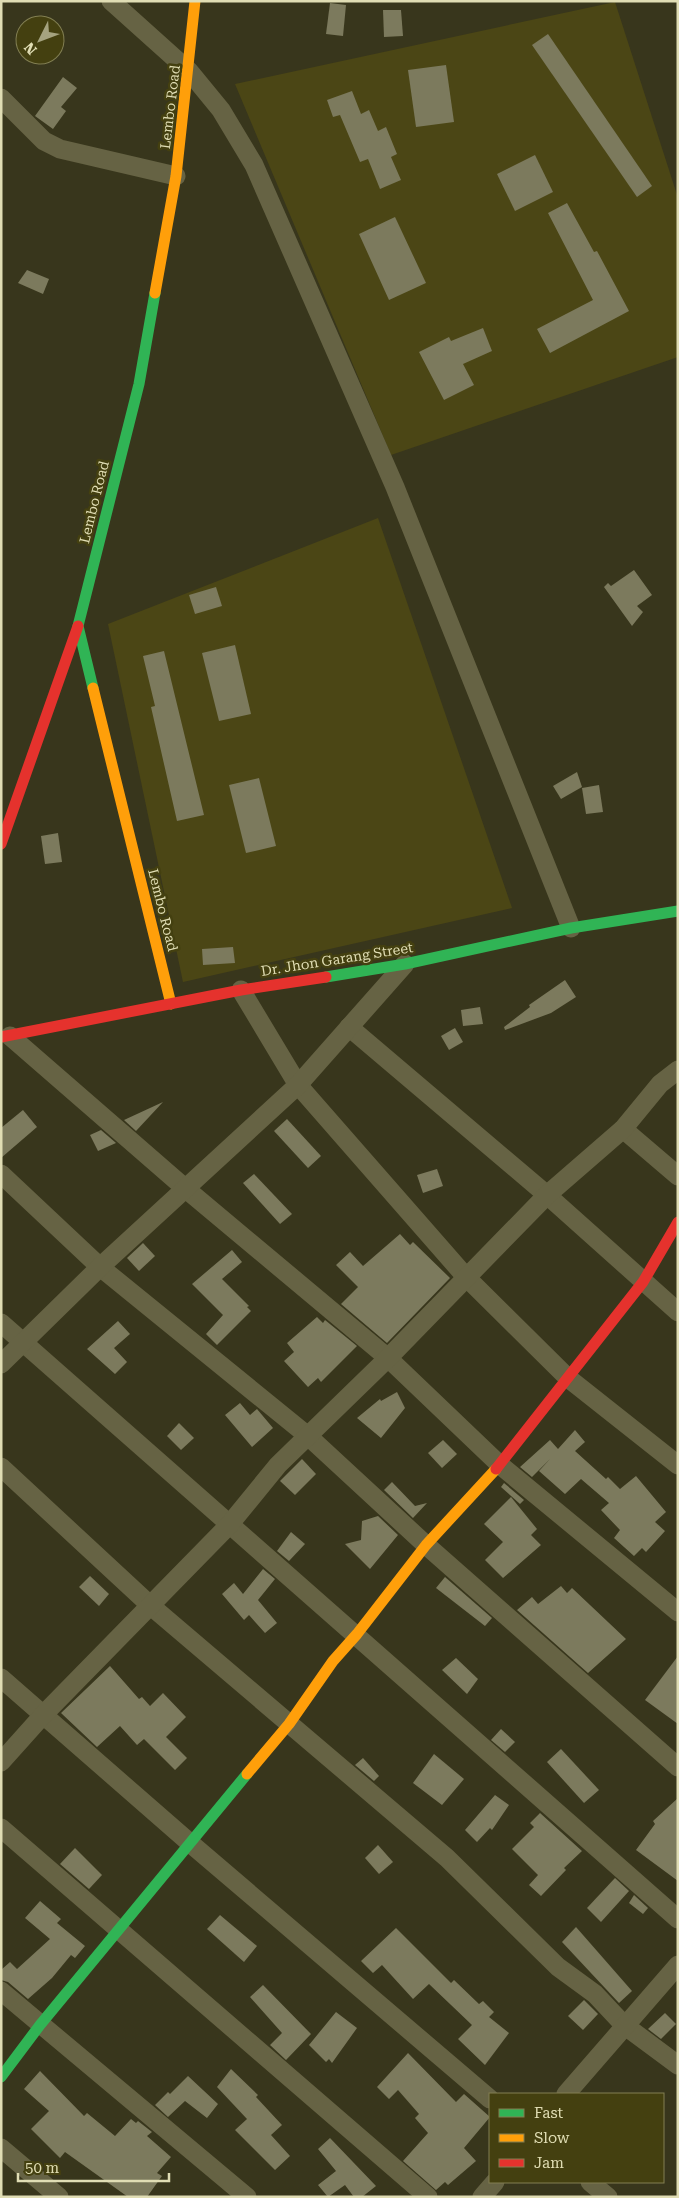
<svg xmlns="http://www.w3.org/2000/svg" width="679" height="2198" font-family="'Roboto Serif',serif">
<rect width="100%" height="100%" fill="#38361c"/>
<g fill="#4b4615">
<polygon points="615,2 678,198 678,357 391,455 235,84"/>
<polygon points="378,518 512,908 183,982 108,624"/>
</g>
<g fill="#7c7a5d">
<polygon points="330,3 346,5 343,36 326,34"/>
<polygon points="383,10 401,10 403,36 384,37"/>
<polygon points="548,34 652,186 637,197 532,45"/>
<polygon points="446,65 454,122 416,127 408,70"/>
<polygon points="63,77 77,88 61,107 66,111 53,129 35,116"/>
<polygon points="352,91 361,114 369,110 378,131 386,127 397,154 391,157 401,180 380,189 368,159 360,162 340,115 333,117 327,100"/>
<polygon points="535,155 553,192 515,211 497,174"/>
<polygon points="567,203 594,252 597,251 629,311 550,353 537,329 593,300 548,213"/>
<polygon points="395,217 426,283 389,300 359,234"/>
<polygon points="27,270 49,279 43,294 18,283"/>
<polygon points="483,328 492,351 463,364 474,385 444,400 419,352 449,337 451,341"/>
<polygon points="634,570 652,595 637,606 643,612 632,626 604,587 608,583 611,586"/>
<polygon points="216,587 222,606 195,614 189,595"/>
<polygon points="235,645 251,714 219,721 202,653"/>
<polygon points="164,651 204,815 177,821 151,707 155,706 143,656"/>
<polygon points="577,772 582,787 561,799 553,786"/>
<polygon points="259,778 276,846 246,853 229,785"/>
<polygon points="599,785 603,812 586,814 582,788"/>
<polygon points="58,833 62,862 45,864 41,836"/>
<polygon points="233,947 235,963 203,965 202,949"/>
<polygon points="565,980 576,997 551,1013 505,1030 504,1027 530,1007 529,1005"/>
<polygon points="480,1007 483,1024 463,1026 461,1010"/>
<polygon points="455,1028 463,1042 449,1050 441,1036"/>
<polygon points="163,1102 136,1131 124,1120"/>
<polygon points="23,1110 37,1127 1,1158 1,1128"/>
<polygon points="287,1119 321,1156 308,1168 274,1131"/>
<polygon points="101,1130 116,1143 98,1151 90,1135"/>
<polygon points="437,1169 443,1186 423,1193 417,1175"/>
<polygon points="254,1174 292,1214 280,1224 243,1183"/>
<polygon points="400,1234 410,1245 413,1242 450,1278 387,1343 341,1304 358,1287 336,1265 350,1252 363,1266"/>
<polygon points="143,1243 155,1256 139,1271 127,1258"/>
<polygon points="232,1250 242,1262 222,1279 249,1306 247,1307 251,1311 217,1345 206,1334 223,1315 192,1284"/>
<polygon points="317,1317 323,1323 325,1320 357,1346 321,1382 318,1378 308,1387 284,1361 294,1352 287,1343"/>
<polygon points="118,1321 130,1334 114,1348 127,1362 115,1374 87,1349"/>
<polygon points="397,1392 405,1408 381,1438 357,1418 380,1399 381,1401"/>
<polygon points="240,1403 250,1415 257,1409 273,1428 252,1447 225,1415"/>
<polygon points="179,1423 194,1438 181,1450 167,1436"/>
<polygon points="575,1430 585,1442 575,1451 606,1479 608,1477 620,1489 636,1476 666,1512 655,1522 665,1531 646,1552 642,1548 634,1556 614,1538 620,1530 601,1510 609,1503 581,1479 565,1494 539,1471 550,1459 532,1477 520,1467 550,1440 558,1449"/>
<polygon points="443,1440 457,1454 442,1468 428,1453"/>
<polygon points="302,1459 316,1474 295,1495 280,1481"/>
<polygon points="392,1482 415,1506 427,1503 413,1518 384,1490"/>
<polygon points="504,1483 524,1500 520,1504 501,1487"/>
<polygon points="511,1497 537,1529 531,1535 541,1545 503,1578 485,1560 503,1542 484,1524"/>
<polygon points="378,1516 398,1535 370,1569 345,1544 361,1540 362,1521"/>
<polygon points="291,1532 305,1544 289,1561 277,1551"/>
<polygon points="263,1569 275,1579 258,1600 277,1623 265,1633 249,1615 244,1620 222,1594 234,1583 243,1594"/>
<polygon points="90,1576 109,1594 99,1606 79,1587"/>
<polygon points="445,1577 492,1618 485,1626 436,1588"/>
<polygon points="561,1586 567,1593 572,1588 626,1639 588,1673 517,1610 532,1597 538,1604"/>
<polygon points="678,1656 678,1724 645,1700"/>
<polygon points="456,1658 478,1679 467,1694 442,1670"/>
<polygon points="110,1666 139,1699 142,1697 150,1706 163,1693 186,1717 166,1737 187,1758 175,1770 144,1739 137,1745 120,1726 97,1747 61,1713"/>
<polygon points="501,1729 515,1742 505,1752 491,1740"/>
<polygon points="561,1749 599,1790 584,1803 547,1762"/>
<polygon points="434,1754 464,1779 442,1805 413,1783"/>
<polygon points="363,1758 379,1776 374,1781 355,1765"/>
<polygon points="495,1795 509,1805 492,1830 490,1828 477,1842 465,1830"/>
<polygon points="678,1798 678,1881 636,1850 655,1824 653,1821"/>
<polygon points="540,1813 582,1851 564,1868 566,1870 541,1896 529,1885 538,1875 512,1849 534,1827 530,1823"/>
<polygon points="378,1845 393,1862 379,1874 365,1858"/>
<polygon points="75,1848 102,1875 89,1889 60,1864"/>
<polygon points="615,1878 629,1891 601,1922 587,1908"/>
<polygon points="634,1895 648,1908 643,1914 629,1903"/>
<polygon points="40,1901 61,1919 57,1923 85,1946 75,1958 71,1955 52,1978 28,1999 8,1982 1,1980 1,1970 10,1962 17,1969 50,1939 25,1918"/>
<polygon points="220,1915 257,1946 244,1962 207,1929"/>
<polygon points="576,1927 632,1991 619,2003 562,1942"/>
<polygon points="396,1928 451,1983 454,1980 479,2004 483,2001 494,2012 489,2017 509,2033 485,2065 458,2039 472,2025 429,1984 413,1999 382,1965 373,1973 361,1961"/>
<polygon points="263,1985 311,2034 286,2060 270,2045 282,2033 250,1997"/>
<polygon points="584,2000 598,2014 583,2030 568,2016"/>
<polygon points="336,2012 357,2028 332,2063 329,2059 326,2062 309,2045"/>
<polygon points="665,2013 676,2024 661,2039 648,2029"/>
<polygon points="408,2053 456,2102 464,2094 490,2117 464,2148 476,2161 448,2185 445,2182 436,2190 403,2161 428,2133 415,2118 419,2114 398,2090 389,2099 377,2087"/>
<polygon points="231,2069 258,2095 256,2097 282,2125 271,2135 290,2156 275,2170 235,2130 247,2119 217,2087"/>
<polygon points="40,2071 84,2116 87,2113 115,2136 131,2119 136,2123 138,2121 152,2132 147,2136 171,2157 157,2173 162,2176 147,2197 128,2197 65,2152 60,2158 31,2129 49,2111 24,2089"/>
<polygon points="188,2076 218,2104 207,2118 185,2101 168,2117 155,2105 168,2092 170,2094"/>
<polygon points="330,2138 376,2186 362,2197 354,2197 345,2185 328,2197 318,2185 336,2171 318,2149"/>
</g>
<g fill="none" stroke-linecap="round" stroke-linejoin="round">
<g stroke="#666344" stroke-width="19">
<polyline points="111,1 189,71 221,110 254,165 395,487 571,928"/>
<polyline points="1,98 44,141 60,149 176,176"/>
<polyline points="241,990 298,1085 466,1277 568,1378 678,1465"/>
<polyline points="349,1027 547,1195 678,1312"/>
<polyline points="10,1036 186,1189 388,1358 500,1465 678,1612"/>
<polyline points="623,1129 678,1176"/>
<polyline points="1,1174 100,1267 308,1436 426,1545 678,1767"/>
<polyline points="1,1323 678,1919"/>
<polyline points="1,1364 100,1267 298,1085 405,964"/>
<polyline points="1,1467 151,1606 447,1858 558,1967 595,1994 624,2025 678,2065"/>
<polyline points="1,1678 190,1843 490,2099"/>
<polyline points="1,1762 44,1714 229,1525 278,1465 388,1358 547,1195 623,1129 660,1084 678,1070"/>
<polyline points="1,1828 428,2197"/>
<polyline points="1,1991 247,2197"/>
<polyline points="566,2094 678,1965"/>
<polyline points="1,2148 59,2197"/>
<polyline points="590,2182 608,2197"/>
<polyline points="482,2197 495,2182"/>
</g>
<g stroke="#30b455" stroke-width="11">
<polyline points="93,688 78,626 139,384 155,293"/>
<polyline points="326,977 405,964 571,928 678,911"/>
<polyline points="1,2077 40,2025 247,1774"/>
</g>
<g stroke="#ff9f0a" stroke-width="11">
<polyline points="155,293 176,176 195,1"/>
<polyline points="93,688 171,1004"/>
<polyline points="247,1774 289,1724 333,1661 357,1634 426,1545 496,1469"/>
</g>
<g stroke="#e5322d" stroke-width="11">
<polyline points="1,844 78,626"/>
<polyline points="1,1037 241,990 326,977"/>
<polyline points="496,1469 643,1282 678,1222"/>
</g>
</g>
<g text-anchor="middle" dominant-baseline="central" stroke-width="5" stroke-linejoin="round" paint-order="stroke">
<g font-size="14" fill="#e0ddb4" stroke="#444010">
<text transform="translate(170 107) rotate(-83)">Lembo Road</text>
<text transform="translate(94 502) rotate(-76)">Lembo Road</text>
<text transform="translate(163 910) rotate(76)">Lembo Road</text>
<text transform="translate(337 959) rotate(-9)">Dr. Jhon Garang Street</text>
</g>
</g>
<rect width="679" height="2198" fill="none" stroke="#e0ddb4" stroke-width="5"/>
<rect x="489" y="2093" width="175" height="90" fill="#444010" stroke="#827f52"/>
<rect x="499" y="2109" width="25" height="8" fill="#30b455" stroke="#827f52"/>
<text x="534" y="2118" font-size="15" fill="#e0ddb4">Fast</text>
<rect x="499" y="2134" width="25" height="8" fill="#ff9f0a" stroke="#827f52"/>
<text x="534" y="2143" font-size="15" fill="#e0ddb4">Slow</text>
<rect x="499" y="2159" width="25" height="8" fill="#e5322d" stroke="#827f52"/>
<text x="534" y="2168" font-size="15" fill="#e0ddb4">Jam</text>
<g transform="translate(40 40) rotate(228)"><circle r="24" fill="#444010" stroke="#827f52"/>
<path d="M0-4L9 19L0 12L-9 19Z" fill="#a5a37f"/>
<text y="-8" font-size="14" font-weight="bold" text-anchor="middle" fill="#e0ddb4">N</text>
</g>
<path d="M18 2173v8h151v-8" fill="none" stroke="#e0ddb4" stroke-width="2.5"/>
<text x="25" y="2173" font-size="15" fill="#e0ddb4" stroke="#444010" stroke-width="4" paint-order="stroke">50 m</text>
</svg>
